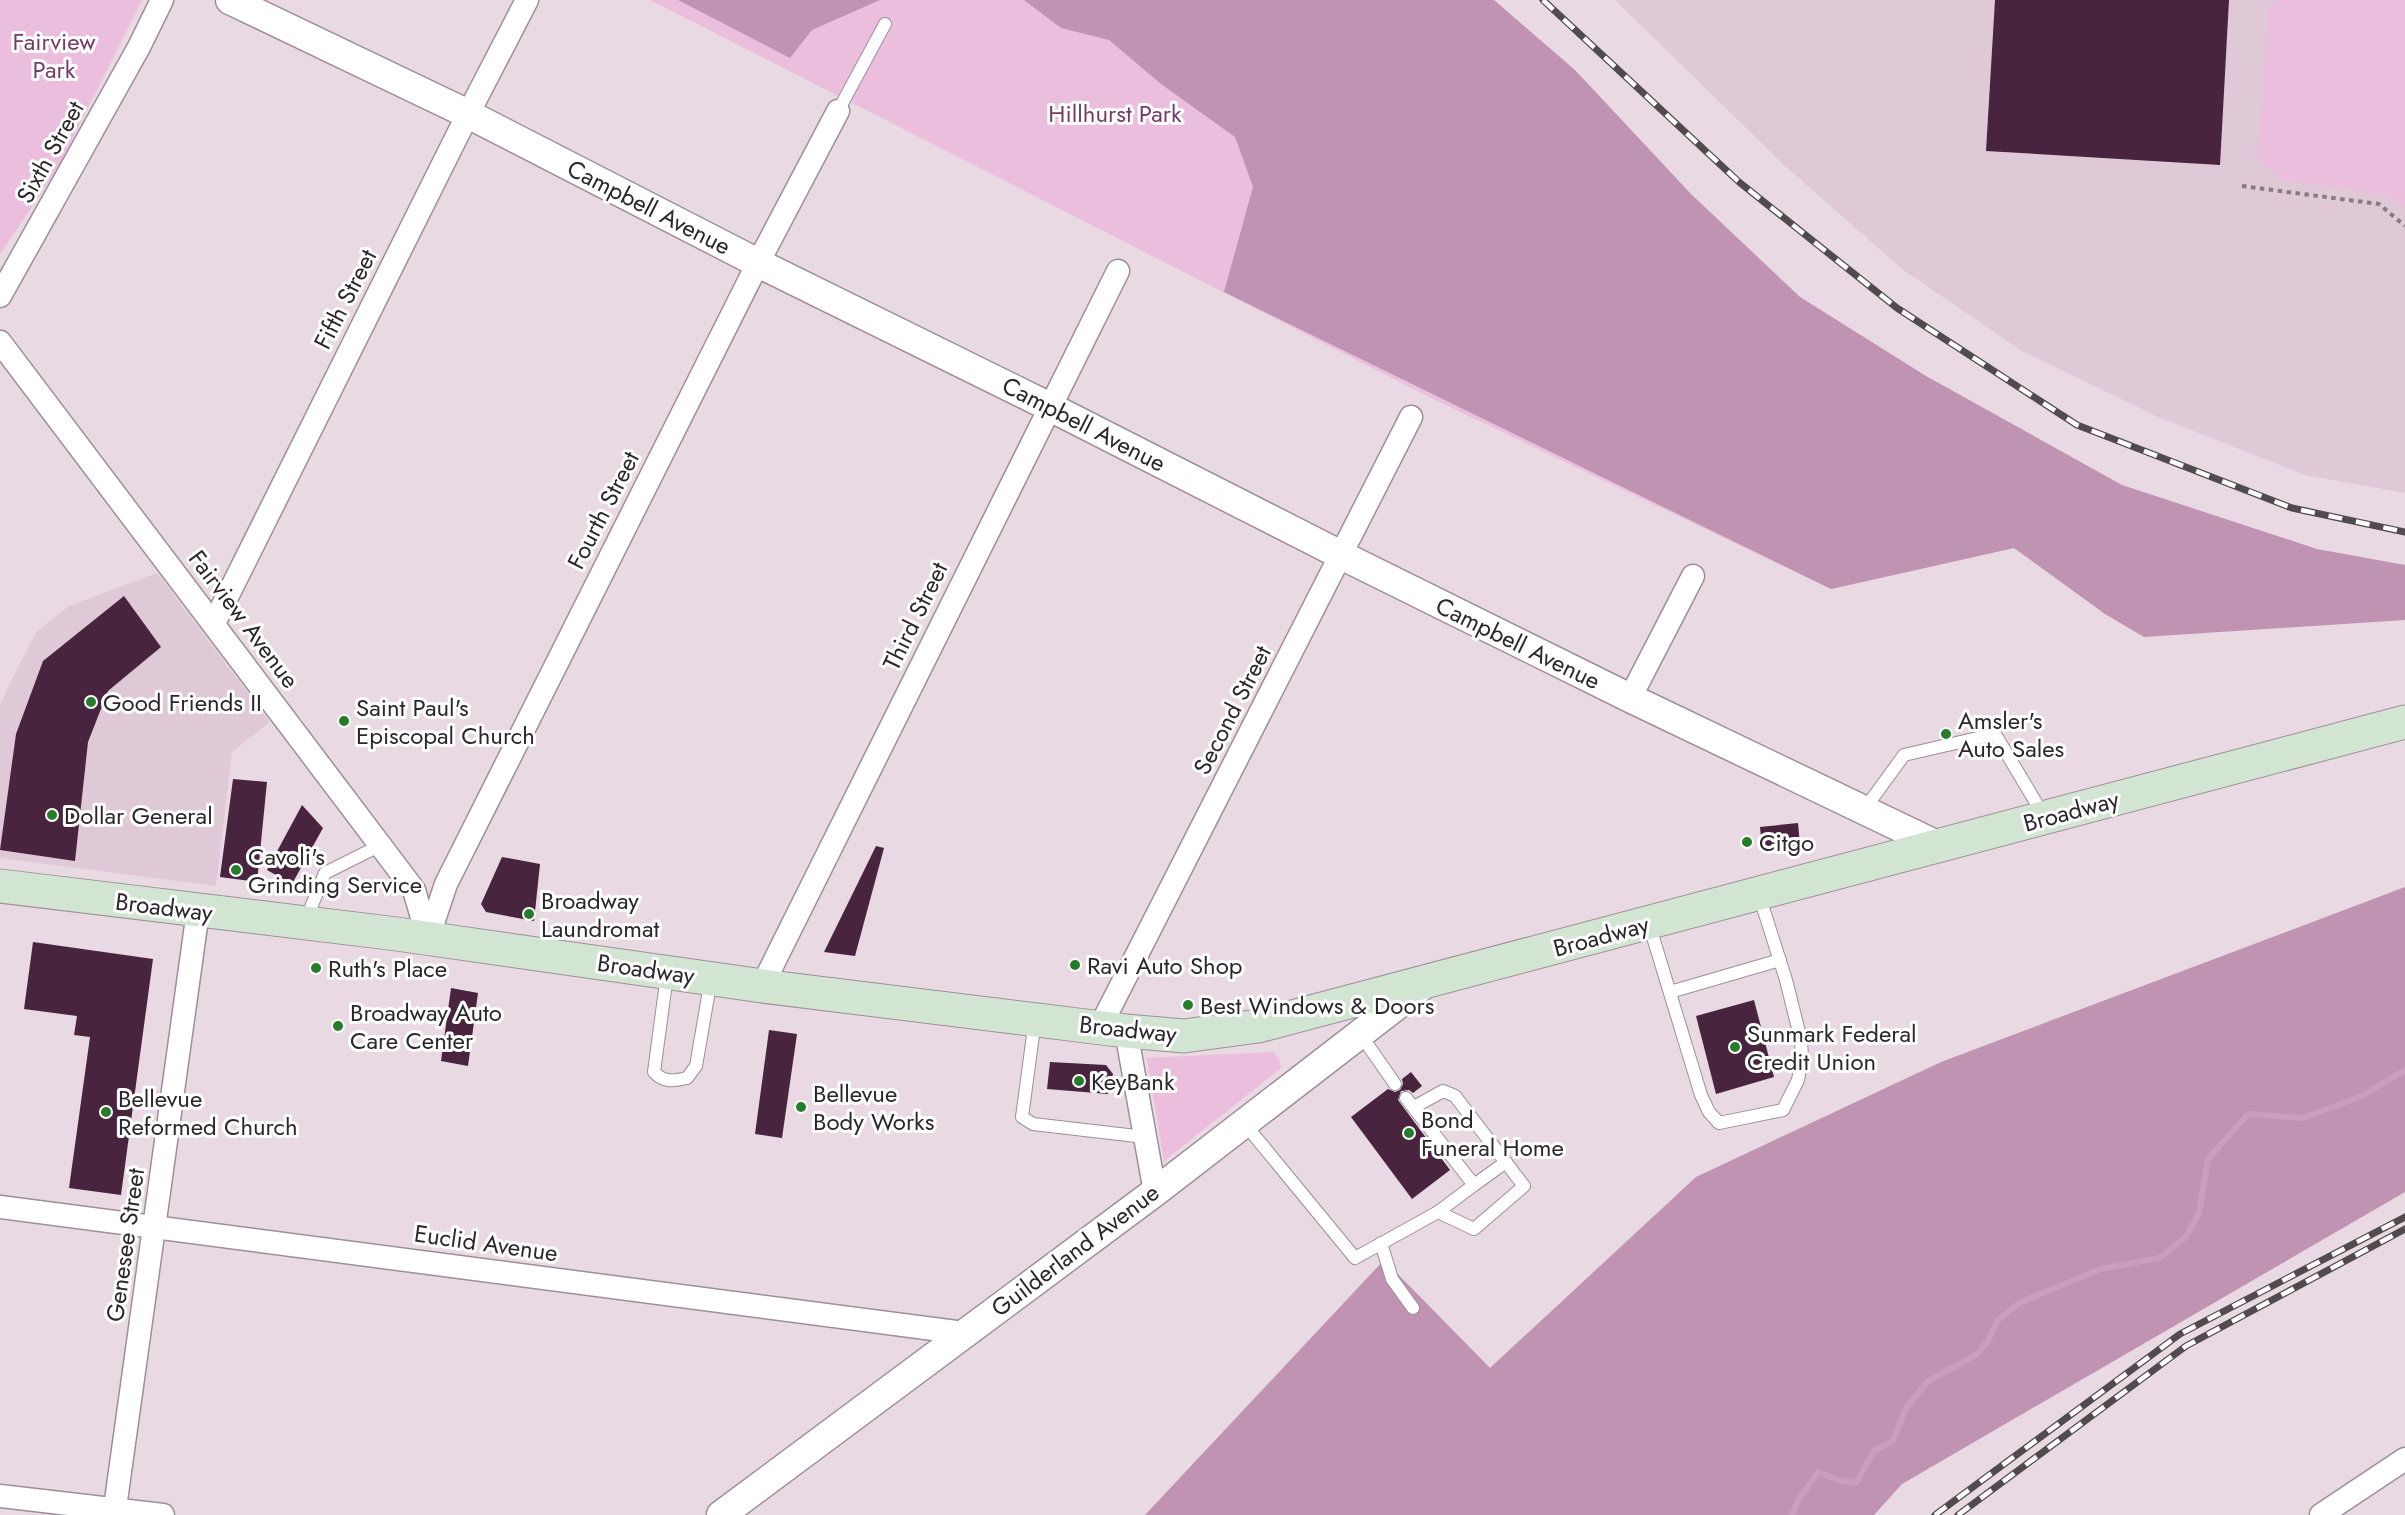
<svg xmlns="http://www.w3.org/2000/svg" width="2405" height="1515" font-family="Jost,sans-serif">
<rect width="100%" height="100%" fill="#e8d9e3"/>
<g fill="#dfc9d7">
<polygon points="1615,0 2405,0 2405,493 2305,475 2158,417 2022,351 1902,269 1784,165"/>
<polygon points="157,573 270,722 232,752 216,886 0,858 0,707 8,687 37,631 69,606"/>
</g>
<g fill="#ebbedd">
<polygon points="0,0 142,0 58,168 0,254"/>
<polygon points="650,0 1145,0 2014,548 1831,589 1431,398"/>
<polygon points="2279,0 2405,0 2405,209 2386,195 2281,179 2257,159 2269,7"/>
<polygon points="1273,1052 1279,1059 1281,1068 1164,1161 1147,1058"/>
</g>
<g fill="#bf93b1">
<polygon points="678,0 880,0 812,30 790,58"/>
<polygon points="1024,0 1494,0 1575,70 1691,194 1800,297 1926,376 2122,485 2317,549 2405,565 2405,620 2144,637 2105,614 2014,548 1831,589 1224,292 1253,187 1235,137 1161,84 1109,40 1061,28"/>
<polygon points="2405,887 2405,1192 1902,1484 1874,1515 1145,1515 1384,1260 1490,1368 1696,1177 1941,1062"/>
</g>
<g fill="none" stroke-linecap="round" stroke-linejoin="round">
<polyline stroke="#cb9ebd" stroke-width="6" points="1792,1515 1799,1499 1818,1472 1838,1480 1856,1483 1874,1451 1893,1441 1906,1408 1928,1381 1976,1355 1988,1341 1997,1321 2019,1303 2101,1269 2159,1258 2186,1237 2199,1213 2208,1159 2248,1114 2303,1118 2362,1096 2405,1070"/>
</g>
<g fill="#48243f">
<polygon points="1995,0 2229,0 2220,165 1986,151"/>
<polygon points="124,596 161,647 108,691 88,742 75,861 0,850 16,734 43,661"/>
<polygon points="233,779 267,782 257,882 220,877"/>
<polygon points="302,805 323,828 292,884 267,870"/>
<polygon points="1798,823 1800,845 1762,848 1760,827"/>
<polygon points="876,846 884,848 855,956 824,952"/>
<polygon points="502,857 540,864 534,921 486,912 481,904"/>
<polygon points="33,942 153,959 121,1195 69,1188 90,1037 74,1035 77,1016 24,1009"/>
<polygon points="451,988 478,993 468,1066 441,1061"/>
<polygon points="1754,1000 1774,1077 1716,1094 1696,1016"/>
<polygon points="769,1030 797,1034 782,1138 755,1134"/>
<polygon points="1050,1062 1106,1065 1113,1074 1108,1094 1047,1089"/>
<polygon points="1411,1072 1422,1086 1413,1093 1409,1090 1401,1091 1398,1100 1450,1170 1412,1199 1351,1117 1388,1089 1395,1092 1400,1090 1403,1084 1402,1079"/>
</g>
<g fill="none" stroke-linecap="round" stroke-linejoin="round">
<defs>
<g id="service">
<polyline points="838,111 885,24"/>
<polyline points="1864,810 1904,755 1995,734 2044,816"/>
<polyline points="305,922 325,873 381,845"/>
<polyline points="1649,924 1701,1095 1709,1112 1719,1123 1783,1110 1798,1080 1802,1058 1801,1040 1786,980 1759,895"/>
<path d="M667,975L654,1072C664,1083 674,1081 687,1078L696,1066L711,979"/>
<polyline points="1670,992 1780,960"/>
<polyline points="1035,1020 1022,1117 1033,1124 1145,1137"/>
<polyline points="1360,1034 1395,1084"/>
<polyline points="1414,1107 1443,1091 1455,1096 1524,1186 1474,1229 1438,1212"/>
<polyline points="1244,1123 1355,1258 1438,1212 1474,1185 1406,1098"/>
<polyline points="1474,1185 1506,1162"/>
<polyline points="1381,1243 1392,1279 1413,1308"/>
</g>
<g id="minor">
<polyline points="0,296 139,47 162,0"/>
<polyline points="0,342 414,890 428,938"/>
<polyline points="214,623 468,114 527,0"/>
<polyline points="1630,698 1693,576"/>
<polyline points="428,938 446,884 758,263 838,111"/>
<polyline points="762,986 1118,271"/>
<polyline points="1100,1027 1411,417"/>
<polyline points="1126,1031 1155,1192"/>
<polyline points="0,1207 964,1333"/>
<polyline points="0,1496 163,1515"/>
<polyline points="114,1515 198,911"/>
<polyline points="2321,1515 2405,1459"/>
</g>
<g id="tertiary">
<polyline points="230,0 468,114 758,263 1050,407 1341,555 1630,698 1939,846"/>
<polyline points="721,1515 1155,1192 1426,983"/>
</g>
<polyline id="secondary" points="0,886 397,934 762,986 1126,1031 1184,1036 1258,1026 2405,722"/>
</defs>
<use href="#service" stroke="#9d8f98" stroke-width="14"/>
<use href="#minor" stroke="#9d8f98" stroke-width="25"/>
<use href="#tertiary" stroke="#9d8f98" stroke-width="31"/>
<use href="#secondary" stroke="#9d8f98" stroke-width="35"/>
<polyline stroke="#857b82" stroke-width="4" stroke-dasharray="4.5 4.5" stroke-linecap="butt" points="2242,186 2379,204 2405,226"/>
<use href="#service" stroke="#fff" stroke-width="12"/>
<use href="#minor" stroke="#fff" stroke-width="22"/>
<use href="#tertiary" stroke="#fff" stroke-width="28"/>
<use href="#secondary" stroke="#d2e5d2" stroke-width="33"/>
<defs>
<g id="rail">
<polyline points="1543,0 1739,182 1897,308 2077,425 2292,508 2405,532"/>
<polyline points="1935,1515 2180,1334 2405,1217"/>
<polyline points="1958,1515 2186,1346 2405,1229"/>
</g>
</defs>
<use href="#rail" stroke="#514a4f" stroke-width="7"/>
<use href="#rail" stroke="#fff" stroke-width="4.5" stroke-dasharray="14" stroke-linecap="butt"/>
</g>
<g fill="#257d2a" stroke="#fff" stroke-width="2">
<circle cx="91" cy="702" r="6"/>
<circle cx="344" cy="721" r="6"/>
<circle cx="1946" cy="734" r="6"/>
<circle cx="52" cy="815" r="6"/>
<circle cx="1747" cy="842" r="6"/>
<circle cx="236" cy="870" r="6"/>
<circle cx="529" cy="914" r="6"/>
<circle cx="1075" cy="965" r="6"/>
<circle cx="316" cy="968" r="6"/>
<circle cx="1188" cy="1005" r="6"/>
<circle cx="338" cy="1026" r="6"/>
<circle cx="1735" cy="1047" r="6"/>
<circle cx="1079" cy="1081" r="6"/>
<circle cx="801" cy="1107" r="6"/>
<circle cx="106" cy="1112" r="6"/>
<circle cx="1409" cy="1133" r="6"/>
</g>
<g text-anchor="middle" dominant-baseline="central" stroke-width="6" stroke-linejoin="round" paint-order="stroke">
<g font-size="24" fill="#753c65" stroke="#fff">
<text x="54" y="41">Fairview<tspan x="54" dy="28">Park</tspan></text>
<text x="1115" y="113">Hillhurst Park</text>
</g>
<g font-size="24" fill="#2c272b" stroke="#fff">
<text transform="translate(50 152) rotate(-61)">Sixth Street</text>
<text transform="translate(649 207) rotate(27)">Campbell Avenue</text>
<text transform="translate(345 299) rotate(-63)">Fifth Street</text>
<text transform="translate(1084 424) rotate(27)">Campbell Avenue</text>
<text transform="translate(603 510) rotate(-63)">Fourth Street</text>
<text transform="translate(915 616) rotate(-64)">Third Street</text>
<text transform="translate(244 619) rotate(53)">Fairview Avenue</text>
<text transform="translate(1518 643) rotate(26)">Campbell Avenue</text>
<text transform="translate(1232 710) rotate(-63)">Second Street</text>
<text transform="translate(2071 811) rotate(-15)">Broadway</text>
<text transform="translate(164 907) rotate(7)">Broadway</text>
<text transform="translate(1601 936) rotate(-15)">Broadway</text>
<text transform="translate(646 969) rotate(8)">Broadway</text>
<text transform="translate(1128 1029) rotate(6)">Broadway</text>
<text transform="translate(486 1243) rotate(8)">Euclid Avenue</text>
<text transform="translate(125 1245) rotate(-82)">Genesee Street</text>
<text transform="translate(1075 1250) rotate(-37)">Guilderland Avenue</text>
</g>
<g font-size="24" fill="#2c272b" stroke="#fff" text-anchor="start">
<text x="103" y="702">Good Friends II</text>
<text x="356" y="707">Saint Paul's<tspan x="356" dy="28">Episcopal Church</tspan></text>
<text x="1958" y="720">Amsler's<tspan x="1958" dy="28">Auto Sales</tspan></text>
<text x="64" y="815">Dollar General</text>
<text x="1759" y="842">Citgo</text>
<text x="248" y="856">Cavoli's<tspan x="248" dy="28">Grinding Service</tspan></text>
<text x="541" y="900">Broadway<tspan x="541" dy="28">Laundromat</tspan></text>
<text x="1087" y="965">Ravi Auto Shop</text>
<text x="328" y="968">Ruth's Place</text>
<text x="1200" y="1005">Best Windows &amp; Doors</text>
<text x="350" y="1012">Broadway Auto<tspan x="350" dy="28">Care Center</tspan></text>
<text x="1747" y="1033">Sunmark Federal<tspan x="1747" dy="28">Credit Union</tspan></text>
<text x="1091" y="1081">KeyBank</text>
<text x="813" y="1093">Bellevue<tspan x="813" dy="28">Body Works</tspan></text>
<text x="118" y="1098">Bellevue<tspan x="118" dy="28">Reformed Church</tspan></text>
<text x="1421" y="1119">Bond<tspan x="1421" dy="28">Funeral Home</tspan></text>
</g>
</g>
</svg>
